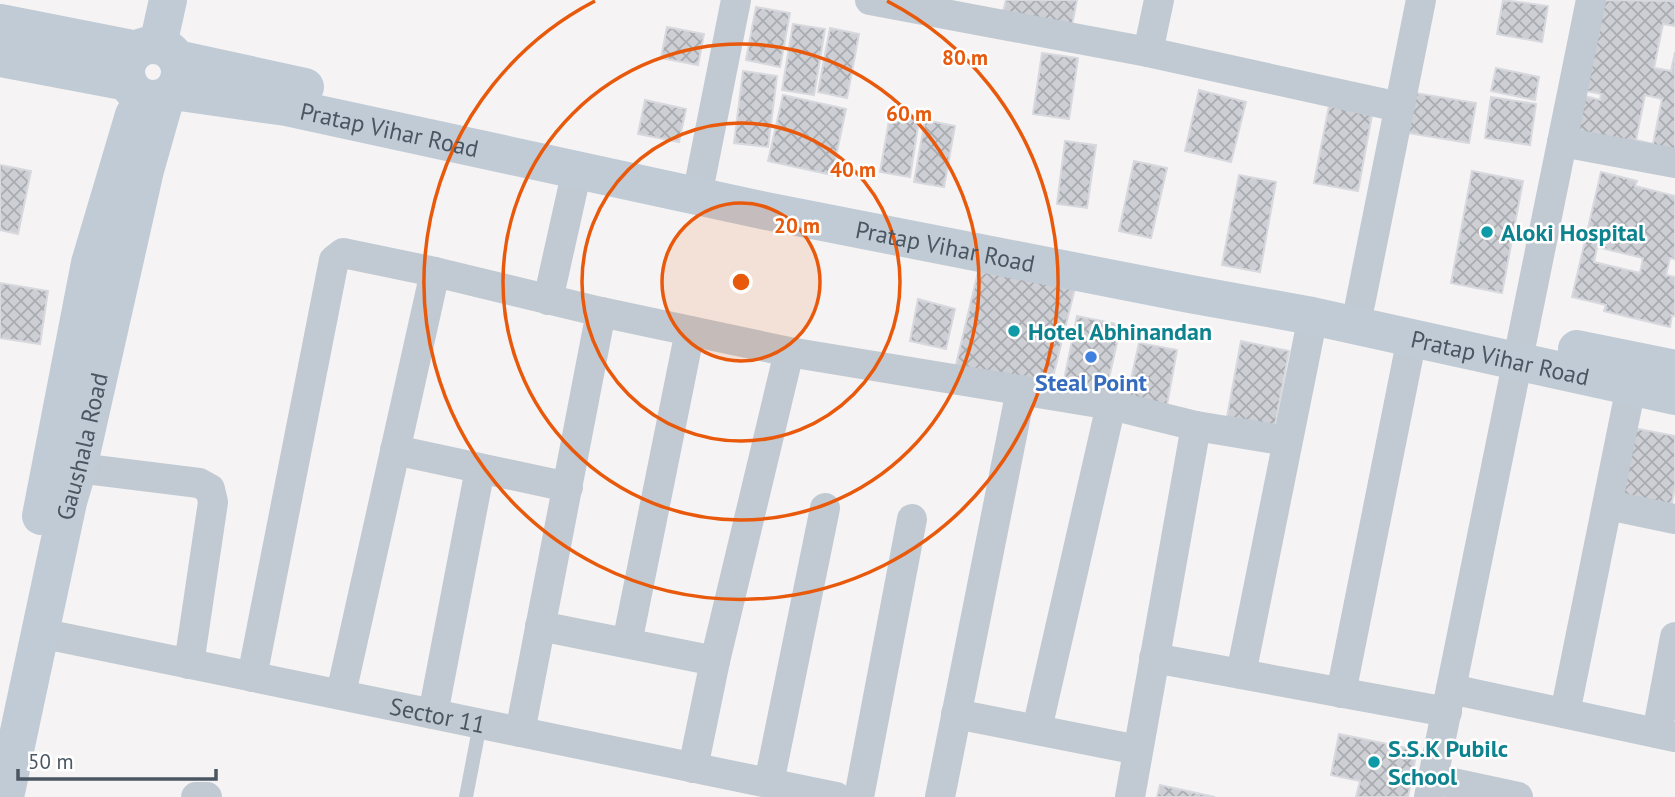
<svg xmlns="http://www.w3.org/2000/svg" width="1675" height="797" font-family="'PT Sans',sans-serif">
<defs>
<pattern id="building-cross-hatch" width="8" height="8" patternUnits="userSpaceOnUse" patternTransform="scale(1.75)"><rect width="8" height="8" fill="#cdcfd5"/><path d="M0 0l8 8M0 8l8-8" fill="none" stroke="#a8abb0"/></pattern>
</defs>
<rect width="100%" height="100%" fill="#f5f3f3"/>
<g fill="url(#building-cross-hatch)" stroke="#d7d9de" stroke-width="2" fill-rule="evenodd">
<polygon points="1006,0 1077,0 1071,30 1002,16"/>
<polygon points="1503,0 1548,6 1542,42 1497,34"/>
<path d="M1601,0L1675,1V26L1663,24L1654,68L1671,71L1675,52V159L1572,138L1581,95L1600,100L1601,94L1582,90ZM1645,95L1662,99L1653,144L1636,140Z"/>
<polygon points="756,7 790,13 780,67 746,60"/>
<polygon points="793,24 825,29 814,95 782,90"/>
<polygon points="667,27 704,34 698,65 661,58"/>
<polygon points="830,28 859,34 847,98 818,92"/>
<polygon points="1042,53 1078,58 1069,119 1033,114"/>
<polygon points="1496,68 1539,77 1535,100 1491,91"/>
<polygon points="743,71 777,76 768,147 734,143"/>
<polygon points="1199,90 1246,102 1231,162 1185,151"/>
<polygon points="1415,93 1476,103 1469,143 1408,133"/>
<polygon points="783,95 846,109 832,175 768,161"/>
<polygon points="1491,97 1536,104 1530,145 1485,138"/>
<polygon points="645,100 686,109 679,142 638,134"/>
<polygon points="1329,106 1372,115 1358,191 1314,183"/>
<polygon points="890,115 919,120 910,177 880,172"/>
<polygon points="925,120 955,126 944,187 914,182"/>
<polygon points="1065,141 1096,145 1087,208 1057,204"/>
<polygon points="1134,161 1167,168 1151,238 1119,231"/>
<polygon points="0,165 31,171 18,234 0,230"/>
<polygon points="1472,171 1523,181 1502,293 1451,283"/>
<path d="M1601,172L1637,181L1635,186L1675,196V259L1670,258L1666,275L1675,277V316L1672,315L1670,327L1604,311L1606,305L1572,297ZM1597,247L1643,258L1640,273L1594,262Z"/>
<polygon points="1239,175 1276,182 1260,272 1222,265"/>
<polygon points="979,268 1075,288 1050,389 954,373"/>
<polygon points="0,283 48,291 40,344 0,338"/>
<polygon points="918,299 955,309 946,349 910,341"/>
<polygon points="1077,316 1121,325 1105,396 1062,390"/>
<polygon points="1241,341 1289,351 1275,426 1227,417"/>
<polygon points="1139,343 1177,350 1167,405 1127,398"/>
<polygon points="1628,427 1675,436 1675,487 1671,508 1613,497"/>
<polygon points="1339,734 1417,750 1408,797 1356,797 1360,781 1331,775"/>
<polygon points="1160,785 1215,797 1157,797"/>
</g>
<g fill="none" stroke-linecap="round" stroke-linejoin="round">
<polyline stroke="#c1cad2" stroke-width="14" points="466,797 480,724"/>
<g stroke="#c1cad2" stroke-width="30">
<polyline points="870,0 1148,52 1399,107"/>
<polyline points="1148,52 1159,0"/>
<polyline points="1562,142 1675,163"/>
<polyline points="697,196 736,0"/>
<polyline points="548,300 577,170"/>
<polyline points="1360,304 1421,0"/>
<polyline points="395,450 568,487"/>
<polyline points="78,468 199,483 210,489 213,502 189,664"/>
<polyline points="1608,505 1675,519"/>
<polyline points="540,626 715,661"/>
<path id="s1" d="M40,633L836,797"/>
<polyline points="627,643 690,331"/>
<polyline points="1154,658 1447,712"/>
<polyline points="1241,674 1309,336"/>
<polyline points="252,677 334,260 343,253 435,272 601,312 789,352 1111,405 1196,426"/>
<polyline points="342,689 435,272"/>
<polyline points="1451,689 1675,737"/>
<polyline points="1341,693 1412,338"/>
<polyline points="1565,713 1635,367"/>
<polyline points="433,714 480,469"/>
<polyline points="956,714 1138,750"/>
<polyline points="1037,729 1111,405"/>
<polyline points="520,732 601,312"/>
<polyline points="1657,733 1675,637"/>
<polyline points="693,768 715,661 789,352"/>
<polyline points="1434,779 1518,797"/>
<polyline points="769,783 825,508"/>
<polyline points="196,797 207,797"/>
<polyline points="859,797 912,519"/>
<polyline points="940,797 1021,390"/>
<polyline points="1130,797 1196,426 1287,441"/>
<polyline points="1429,797 1591,0"/>
</g>
<g stroke="#c1cbd6" stroke-width="38">
<polyline points="0,23 137,50"/>
<circle cx="153" cy="72" r="27"/>
<polyline points="158,45 168,0"/>
<polyline points="0,58 128,82"/>
<polyline points="177,59 305,87"/>
<path id="s2" d="M173,91L286,107L766,211L1190,294L1312,316L1675,396"/>
<polyline points="1577,349 1675,369"/>
<polyline points="41,516 90,263 134,115"/>
<path id="s3" d="M5,797L68,502L78,468L145,170L166,96"/>
</g>
</g>
<circle cx="741" cy="282" r="79" fill="#e8590c" fill-opacity=".12"/>
<g fill="none" stroke="#e8590c" stroke-width="3.5">
<circle cx="741" cy="282" r="79"/>
<circle cx="741" cy="282" r="159"/>
<circle cx="741" cy="282" r="238"/>
<path d="M887 1A317 317 0 1 1 595 1"/>
</g>
<g fill="#0f9aa8" stroke="#fff" stroke-width="2.5">
<circle cx="1487" cy="232" r="7"/>
<circle cx="1014" cy="331" r="7"/>
<circle cx="1374" cy="762" r="7"/>
</g>
<circle fill="#3f7fe0" stroke="#fff" stroke-width="2.5" cx="1091" cy="357" r="7"/>
<g text-anchor="middle" dominant-baseline="central" stroke-width="5" stroke-linejoin="round" paint-order="stroke">
<g font-size="24" fill="#4a5661" stroke="#fff">
<text stroke="none"><textPath href="#s2" startOffset="220">Pratap Vihar Road</textPath></text>
<text stroke="none"><textPath href="#s2" startOffset="788">Pratap Vihar Road</textPath></text>
<text stroke="none"><textPath href="#s2" startOffset="1354">Pratap Vihar Road</textPath></text>
<text stroke="none"><textPath href="#s3" startOffset="359">Gaushala Road</textPath></text>
<text stroke="none"><textPath href="#s1" startOffset="406">Sector 11</textPath></text>
</g>
<g font-size="24" font-weight="bold" fill="#0d838f" stroke="#fff" text-anchor="start">
<text x="1501" y="232">Aloki Hospital</text>
<text x="1028" y="331">Hotel Abhinandan</text>
<text x="1388" y="748">S.S.K Pubilc<tspan x="1388" dy="28">School</tspan></text>
</g>
<g font-size="24" font-weight="bold" fill="#366cbe" stroke="#fff">
<text x="1091" y="382">Steal Point</text>
</g>
</g>
<circle cx="741" cy="282" r="10" fill="#e8590c" stroke="#fff" stroke-width="3.5"/>
<g font-size="21" text-anchor="middle" font-weight="bold" fill="#e8590c" stroke="#fff" stroke-width="5" stroke-linejoin="round" paint-order="stroke">
<text x="965" y="65">80 m</text>
<text x="909" y="121">60 m</text>
<text x="853" y="177">40 m</text>
<text x="797" y="233">20 m</text>
</g>
<path d="M18 769v10h198v-10" fill="none" stroke="#4a5661" stroke-width="3.5"/>
<text x="28" y="769" font-size="21" fill="#4a5661" stroke="#ffffff" stroke-width="5" paint-order="stroke">50 m</text>
</svg>
